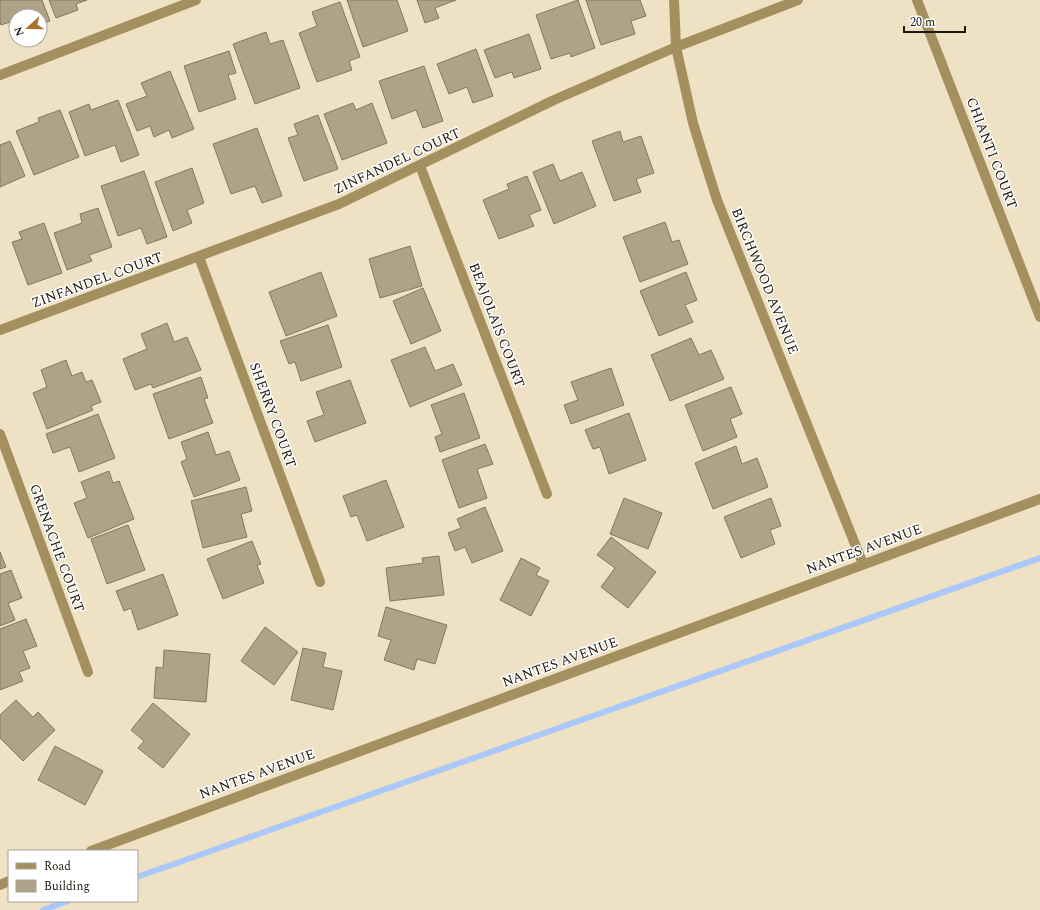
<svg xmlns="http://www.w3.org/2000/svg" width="1040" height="910" font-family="Spectral,serif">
<rect width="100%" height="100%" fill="#efe1c4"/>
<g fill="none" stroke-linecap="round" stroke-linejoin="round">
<g stroke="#abc8fb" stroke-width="6">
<polyline points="137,877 1040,558"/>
<polyline points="43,910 68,901"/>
</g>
</g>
<g fill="#afa286" stroke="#84785d">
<polygon points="0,0 42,0 50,21 40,25 40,16 16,16 16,29 13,21 1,25 0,22"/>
<polygon points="49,0 87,0 76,4 78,10 56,18"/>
<polygon points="347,0 397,0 408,31 363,47"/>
<polygon points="417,0 456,0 435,8 439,18 425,23"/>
<polygon points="578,0 595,48 571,57 570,53 551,59 536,15"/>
<polygon points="586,0 640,0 646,16 631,21 635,34 601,45"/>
<polygon points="340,2 360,57 349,61 352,70 317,82 299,33 317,26 312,12"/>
<polygon points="266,32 270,44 283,40 300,88 255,104 233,44"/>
<polygon points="529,34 541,69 514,78 512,72 495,78 484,50"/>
<polygon points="476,49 493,96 473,103 467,87 449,94 437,64"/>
<polygon points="229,51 236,73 228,75 236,99 199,112 184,66"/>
<polygon points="424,66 443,121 423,128 416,110 392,119 379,81"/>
<polygon points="170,71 194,129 172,138 169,130 154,137 150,126 137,131 126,104 147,96 141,83"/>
<polygon points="118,100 139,155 121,162 115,145 85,156 69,112 89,104 91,110"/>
<polygon points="353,103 356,110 372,103 387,143 342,160 324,114"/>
<polygon points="60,110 79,157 34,175 16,131 39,122 38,118"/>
<polygon points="318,115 338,169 304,181 288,138 298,135 294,124"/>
<polygon points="257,128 282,196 262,203 255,186 231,194 213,144"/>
<polygon points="620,131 623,142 641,136 654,173 636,179 641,192 614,201 592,141"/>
<polygon points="10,141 25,176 0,187 0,145"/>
<polygon points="553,164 560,181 582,172 596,206 554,224 533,172"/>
<polygon points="192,168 204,203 187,210 192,223 173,231 155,182"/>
<polygon points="144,171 167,237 147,244 141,228 118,236 101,186"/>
<polygon points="527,176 541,210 529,215 534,226 499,239 483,200 509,189 507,184"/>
<polygon points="98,208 112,247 89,255 92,261 67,270 54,233 82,223 80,214"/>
<polygon points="665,222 672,242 679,240 688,264 640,282 623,237"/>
<polygon points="44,223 62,273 28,285 12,242 22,239 19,232"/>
<polygon points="410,246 422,286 380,298 369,259"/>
<polygon points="321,272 337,316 286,336 269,292"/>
<polygon points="686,272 697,300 685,305 693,322 659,336 640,291"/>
<polygon points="423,288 441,331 411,344 393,301"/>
<polygon points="167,323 174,342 187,337 201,370 153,388 151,384 135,390 123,359 147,349 141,334"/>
<polygon points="328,325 342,367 301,381 295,362 289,364 280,341"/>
<polygon points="691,338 699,355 711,350 724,379 670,401 651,355"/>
<polygon points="425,347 435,371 453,364 462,385 410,407 391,360"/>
<polygon points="66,360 72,376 82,372 86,382 92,380 101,402 91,406 93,410 47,429 33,393 47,387 41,370"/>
<polygon points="611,368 624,405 571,424 564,405 578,400 571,382"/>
<polygon points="201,377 208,398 204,399 213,423 169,439 153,394"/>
<polygon points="350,380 366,423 315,442 307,421 324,415 316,392"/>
<polygon points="731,387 742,414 730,419 737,437 703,451 685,405"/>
<polygon points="464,393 480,438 440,452 435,437 442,434 431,405"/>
<polygon points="629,413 646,460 609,474 600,447 593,449 585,430"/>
<polygon points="98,414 115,458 79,472 70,447 53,453 46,434"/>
<polygon points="208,432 216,455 229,451 240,480 194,497 181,462 187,459 181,442"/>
<polygon points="485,444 493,464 477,469 487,498 459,508 442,460"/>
<polygon points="736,446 742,464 757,458 768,487 713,509 695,463"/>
<polygon points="109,471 113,483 119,481 134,519 88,538 74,503 87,498 81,482"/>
<polygon points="386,480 404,527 367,541 357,515 351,517 343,496"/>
<polygon points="246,487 252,511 241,514 247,537 203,548 191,501"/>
<polygon points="624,498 662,513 648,549 610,534"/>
<polygon points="771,498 781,526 770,530 775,544 741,558 724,517"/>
<polygon points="485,507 503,551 472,563 465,547 455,551 448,533 461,528 457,519"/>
<polygon points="128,525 145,570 107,584 91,539"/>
<polygon points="611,537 656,572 628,608 601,587 615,568 597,555"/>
<polygon points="252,541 261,564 257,565 264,583 223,599 207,559"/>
<polygon points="0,552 6,567 0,569"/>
<polygon points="439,556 444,595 390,601 386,568 423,563 422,558"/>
<polygon points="521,558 540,568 536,575 549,581 531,616 500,600"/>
<polygon points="11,570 22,598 8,603 15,620 0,626 0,574"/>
<polygon points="163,574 178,615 138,630 131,608 124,611 116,591"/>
<polygon points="386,607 447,625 435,664 417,659 414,670 384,660 391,640 378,636"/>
<polygon points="26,619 37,646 23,651 30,668 19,672 23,681 0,690 0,629"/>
<polygon points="265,627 298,652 274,685 241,661"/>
<polygon points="303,648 326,653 323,667 342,671 333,710 291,700"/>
<polygon points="164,650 210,654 206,702 154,698 156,667 163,668"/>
<polygon points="16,700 33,717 38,712 55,730 23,761 0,738 0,715"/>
<polygon points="153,703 190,734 163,768 138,748 144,741 131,730"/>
<polygon points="55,746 103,771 85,805 38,780"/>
</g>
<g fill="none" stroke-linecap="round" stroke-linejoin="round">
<g stroke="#a3905e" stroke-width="10">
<polyline points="674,0 676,47 693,123 704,159 717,200 863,564"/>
<polyline points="917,0 1040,317"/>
<polyline points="0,75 196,0"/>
<polyline points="420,166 547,494"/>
<polyline points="199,257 320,582"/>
<polyline points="0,330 339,204 554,100 676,47 798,0"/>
<polyline points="0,434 88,672"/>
<polyline points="91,851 1040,499"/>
<polyline points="0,885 9,881"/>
</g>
</g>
<g text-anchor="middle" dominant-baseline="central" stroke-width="3" stroke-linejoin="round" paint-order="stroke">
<g font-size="14" fill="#1e190e" stroke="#fff">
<text transform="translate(992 153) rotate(69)">CHIANTI COURT</text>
<text transform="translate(397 161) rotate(-25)">ZINFANDEL COURT</text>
<text transform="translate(97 280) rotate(-20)">ZINFANDEL COURT</text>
<text transform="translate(765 281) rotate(68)">BIRCHWOOD AVENUE</text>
<text transform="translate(497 325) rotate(69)">BEAJOLAIS COURT</text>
<text transform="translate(273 415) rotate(70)">SHERRY COURT</text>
<text transform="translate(57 548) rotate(70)">GRENACHE COURT</text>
<text transform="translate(864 549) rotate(-20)">NANTES AVENUE</text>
<text transform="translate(560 662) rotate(-20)">NANTES AVENUE</text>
<text transform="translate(257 774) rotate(-20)">NANTES AVENUE</text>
</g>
</g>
<rect x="8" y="850" width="130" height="52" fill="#ffffff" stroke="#a5a39f"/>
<rect x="16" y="863" width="20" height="6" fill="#a3905e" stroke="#a5a39f"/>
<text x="44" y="870" font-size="12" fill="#1e190e">Road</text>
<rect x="16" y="880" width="20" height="12" fill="#afa286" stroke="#a5a39f"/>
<text x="44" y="890" font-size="12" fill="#1e190e">Building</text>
<g transform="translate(28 28) rotate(249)"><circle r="19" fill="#ffffff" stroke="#a5a39f"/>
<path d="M0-3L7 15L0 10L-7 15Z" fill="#a7732b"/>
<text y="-6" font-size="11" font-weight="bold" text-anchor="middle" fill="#1e190e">N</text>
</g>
<path d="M904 26v6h61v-6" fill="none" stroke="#1e190e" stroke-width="2"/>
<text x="910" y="26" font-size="12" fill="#1e190e" stroke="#ffffff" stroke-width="3" paint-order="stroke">20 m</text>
</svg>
